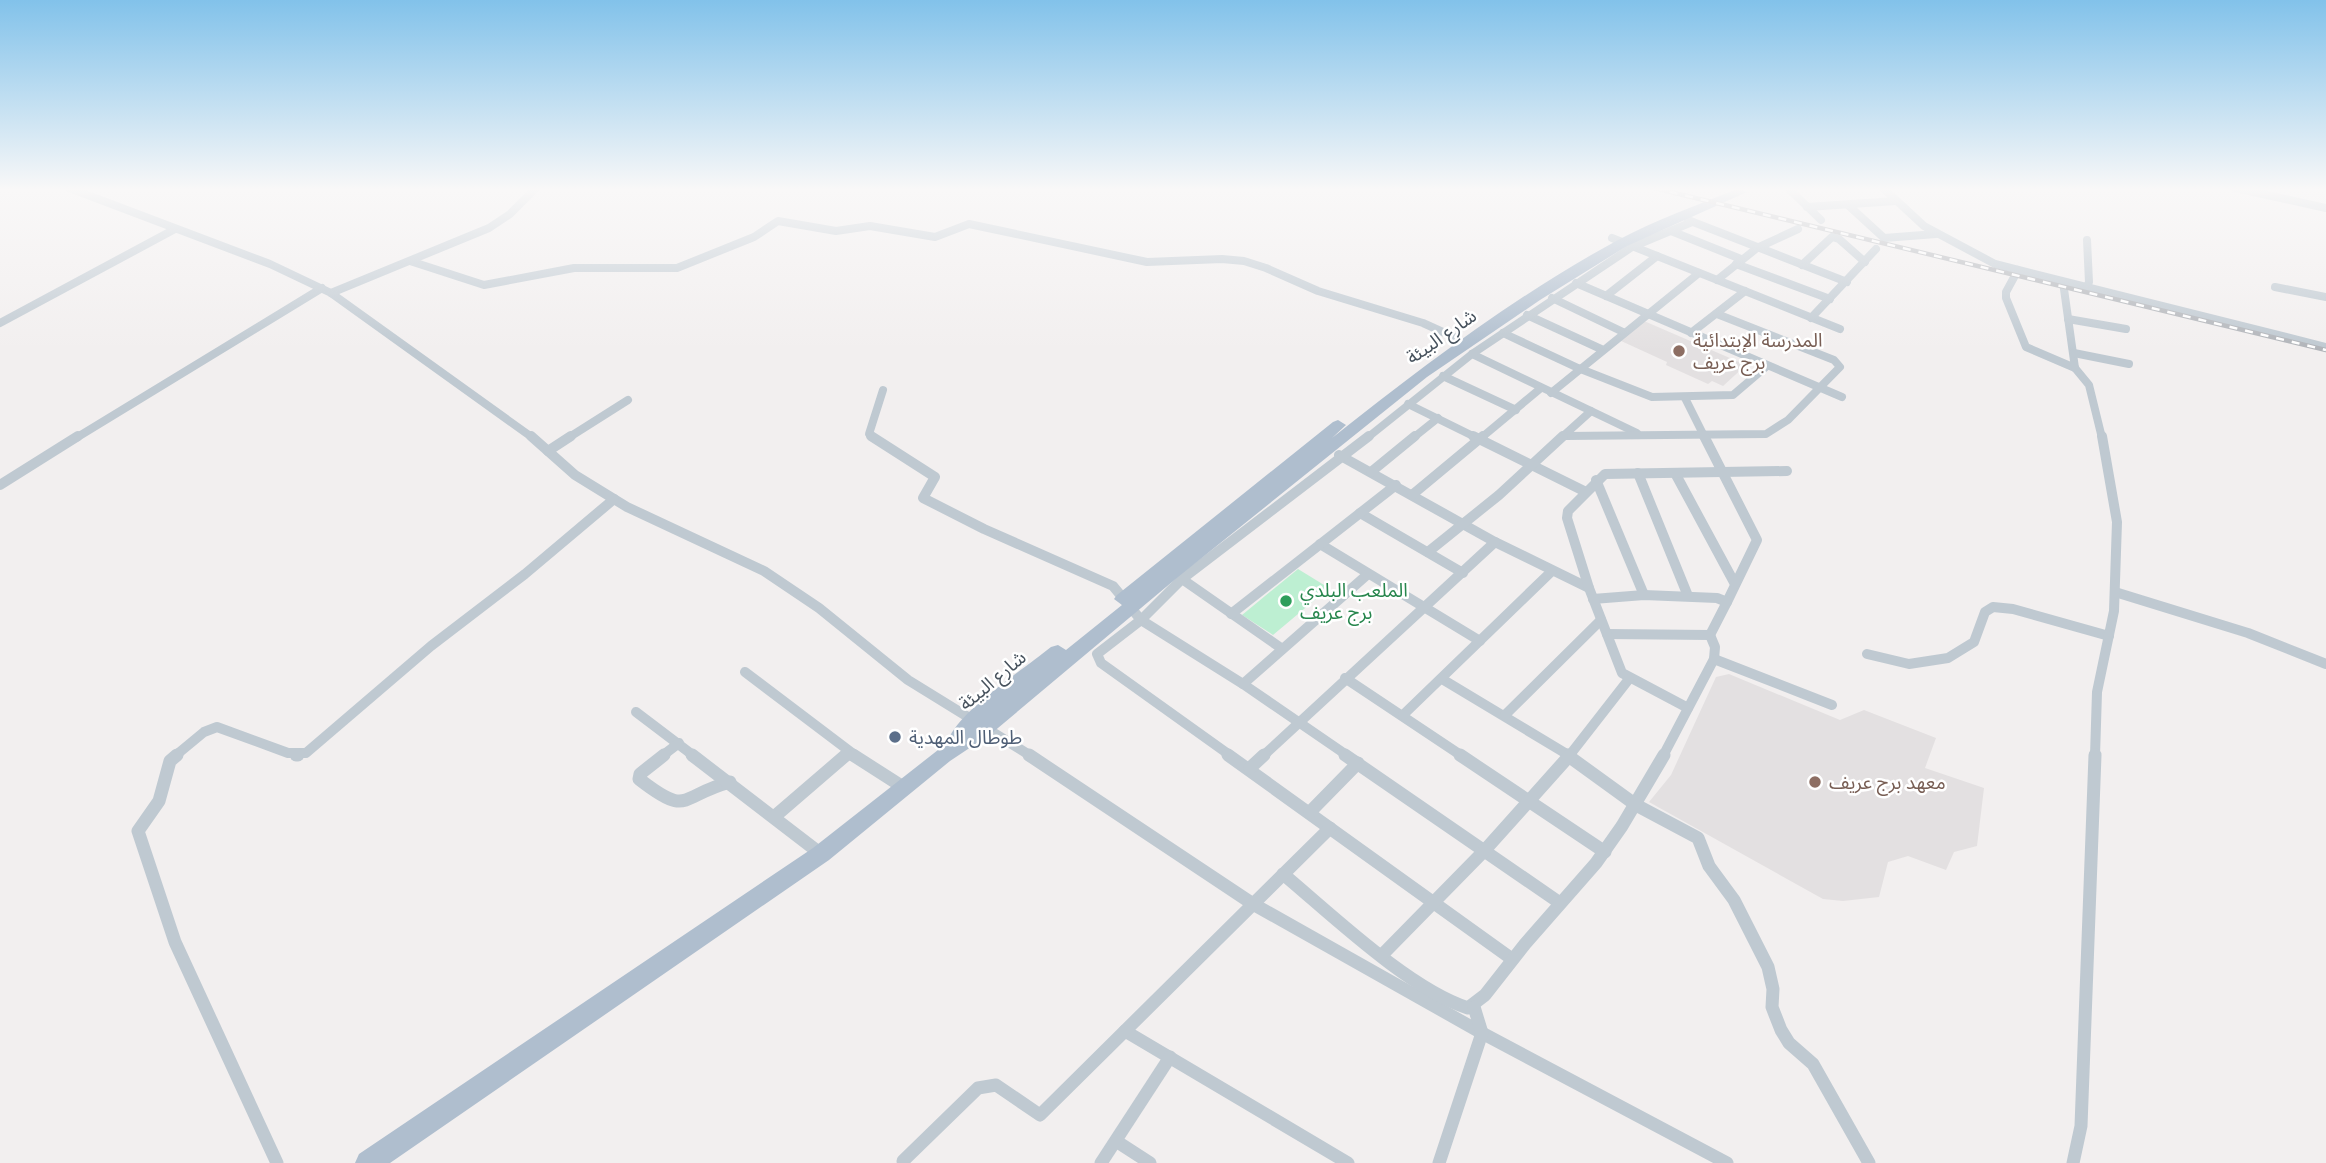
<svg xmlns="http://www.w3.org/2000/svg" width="2326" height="1163" font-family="'Public Sans','Noto Sans Arabic',sans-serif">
<rect width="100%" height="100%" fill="#f2efef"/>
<g fill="#e3e0e1">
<polygon points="1644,321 1746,365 1723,386 1712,381 1708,384 1666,365 1667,362 1619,340"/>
<polygon points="1729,674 1840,720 1864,710 1936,738 1925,768 1984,788 1977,846 1954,852 1946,870 1908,856 1888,862 1879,897 1843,901 1823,899 1649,802 1671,775 1716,677"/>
</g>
<polygon fill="#bdefd2" points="1298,569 1329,588 1273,635 1242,615"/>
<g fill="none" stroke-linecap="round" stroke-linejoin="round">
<g stroke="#bfc9d1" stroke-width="8">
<polyline points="69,188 270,264 331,293 533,438"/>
<polyline points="1788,188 1821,220"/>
<polyline points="1883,188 1924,226 1995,264 2326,347"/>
<polyline points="2235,188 2326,208"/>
<polyline points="1848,205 1884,238 1936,234"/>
<polyline points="1807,207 1896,201"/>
<polyline points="1688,220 1847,282"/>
<polyline points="1671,231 1741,259"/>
<polyline points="1612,238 1840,329"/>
<polyline points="410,261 484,285 574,268 677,268 754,237 778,221 836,231 870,226 935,237 969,224 1147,262 1222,259 1244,261 1266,268 1318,291 1423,323 1456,338"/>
<polyline points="1736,264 1830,299"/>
<polyline points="1802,265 1832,237 1839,239 1865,262"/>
<polyline points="2018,270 2006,292 2006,298 2026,347 2075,368"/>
<polyline points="1717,280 1757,248 1798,229"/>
<polyline points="2063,282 2075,368 2089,385 2102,438"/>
<polyline points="1576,283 1842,397"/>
<polyline points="2275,287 2326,297"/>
<polyline points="2086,289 2089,282 2087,240"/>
<polyline points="331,293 489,228 510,214 536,188"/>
<polyline points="1606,296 1657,256"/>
<polyline points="1552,298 1623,332"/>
<polyline points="1527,315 1601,349"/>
<polyline points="1811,318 1876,249"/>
<polyline points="2068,319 2126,329"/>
<polyline points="0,323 175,229"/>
<polyline points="1503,333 1578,368 1652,397 1733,395 1767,366"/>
<polyline points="1691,333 1745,291"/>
<polyline points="2074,353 2129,364"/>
<polyline points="1472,354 1637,433"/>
<polyline points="1443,376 1516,410"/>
<polyline points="1551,393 1699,273"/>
<polyline points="1685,398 1705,438"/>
<polyline points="1408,404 1477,438"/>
<polyline points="1566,436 1766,434 1788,420 1840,367 1834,360 1717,314"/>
<polyline points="76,438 322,288"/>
<polyline points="568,438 628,400"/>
<polyline points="873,438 869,434 883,390"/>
<polyline points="1367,438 1472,354 1632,247 1692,222"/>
<polyline points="1413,438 1438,418"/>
<polyline points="1481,438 1541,388"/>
<polyline points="1561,438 1591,411"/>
</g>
<g stroke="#bfc9d1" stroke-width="10">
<polyline points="531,436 575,475 627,507 764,571 819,608 908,680 1031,756"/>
<polyline points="871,436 935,477 923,498 984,529 1113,586 1141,620 1243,684 1348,756"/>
<polyline points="1473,436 1584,491"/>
<polyline points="1704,436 1757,540 1727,602"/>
<polyline points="548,451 571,436"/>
<polyline points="1339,455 1495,542 1589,588"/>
<polyline points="1371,472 1415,436"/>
<polyline points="1638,473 1688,596"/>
<polyline points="1675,473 1735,584"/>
<polyline points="1596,480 1644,595"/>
<polyline points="0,485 78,436"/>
<polyline points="1412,495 1483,436"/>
<polyline points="1360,513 1463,573"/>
<polyline points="1320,544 1480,641"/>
<polyline points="1428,552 1499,495 1563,436"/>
<polyline points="1182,579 1281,648"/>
<polyline points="2115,592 2248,633 2326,664"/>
<polyline points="1593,599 1644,595 1717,598 1727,602 1710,635"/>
<polyline points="1231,614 1396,485"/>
<polyline points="1607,634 1710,635 1715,647 1714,659 1663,756"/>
<polyline points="1867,654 1909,664 1948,658 1974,642 1985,612 1993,607 2013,609 2109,636"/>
<polyline points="1714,659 1832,705"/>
<polyline points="745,672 856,756"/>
<polyline points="1345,678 1462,756"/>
<polyline points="1442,679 1570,756"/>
<polyline points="1243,684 1368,574"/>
<polyline points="1688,708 1622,673 1589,588 1567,518 1568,511 1605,474 1787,471"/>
<polyline points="636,712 694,756"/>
<polyline points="1403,715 1552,571"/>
<polyline points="1505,715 1601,620"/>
<polyline points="175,756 204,732 217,727 288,753 306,753 431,646 525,574 614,499"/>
<polyline points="662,756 679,743"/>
<polyline points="844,756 849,752"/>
<polyline points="1231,756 1101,663 1097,654 1141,620 1182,579 1369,436"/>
<polyline points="1263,756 1495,542"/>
<polyline points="1569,756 1629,679"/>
<polyline points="2095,756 2097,692 2114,611 2117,522 2102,436"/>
</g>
<g stroke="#bfc9d1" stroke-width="13">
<polyline points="177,755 170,761 159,801 138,831 175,942 277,1163"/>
<polyline points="296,755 298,755"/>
<path d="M664,755L640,774L639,779C689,818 679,796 730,782"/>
<polyline points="692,755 821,854"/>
<polyline points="853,755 903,787"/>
<polyline points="1029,755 1253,904 1482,1033 1727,1163"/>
<polyline points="1228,755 1512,959"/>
<polyline points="1345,755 1560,903"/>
<polyline points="1460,755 1605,852"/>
<polyline points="1567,755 1636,805 1698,838 1709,866 1734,900 1768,967 1773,989 1772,1007 1781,1030 1789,1043 1813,1064 1869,1163"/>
<polyline points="1250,768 1264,755"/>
<polyline points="1310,812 1358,763"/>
<polyline points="774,817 846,755"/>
<path d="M1283,874C1332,915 1409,989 1468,1008L1485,995L1525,944L1596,863L1622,826L1664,755"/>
<polyline points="1382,955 1485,850 1570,755"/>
<polyline points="1125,1031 1348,1163"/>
<polyline points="1116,1141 1150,1163"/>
<polyline points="903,1161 978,1088 996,1085 1040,1115 1330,828"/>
<polyline points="1101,1163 1170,1057"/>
<polyline points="1439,1163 1482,1033 1474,1007"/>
<polyline points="2073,1163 2081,1126 2095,755"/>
</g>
<path fill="#afbece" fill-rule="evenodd" d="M1737,189L1747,192L1627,246L1540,300L1427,377L1178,577L992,733L950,761L829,860L390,1163H355L359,1154L813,848L952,739L950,736C965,707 1024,669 1051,647L1058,645L1066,650L1122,605L1114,599L1117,595L1333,422L1338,420L1346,425L1332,438C1422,367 1516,295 1618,240C1656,220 1697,205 1737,189Z"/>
<defs>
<polyline id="rail" points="1654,188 2326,350"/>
</defs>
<use href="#rail" stroke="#b1b4b9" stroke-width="4.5"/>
<use href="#rail" stroke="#fff" stroke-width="2.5" stroke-dasharray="8" stroke-linecap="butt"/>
</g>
<linearGradient id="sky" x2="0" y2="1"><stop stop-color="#82c2ea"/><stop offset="0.54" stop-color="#f9f8f8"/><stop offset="1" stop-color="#f9f8f8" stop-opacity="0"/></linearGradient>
<rect width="2326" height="351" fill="url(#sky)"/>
<g fill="#8d6e63" stroke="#fff" stroke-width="2.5">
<circle cx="1679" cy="351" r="7"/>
<circle cx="1815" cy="782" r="7"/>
</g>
<circle fill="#2e9e5b" stroke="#fff" stroke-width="2.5" cx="1286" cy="601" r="7"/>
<circle fill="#5c6f8a" stroke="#fff" stroke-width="2.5" cx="895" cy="737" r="7"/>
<g text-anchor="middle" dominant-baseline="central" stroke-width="5" stroke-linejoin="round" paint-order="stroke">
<g font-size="19" fill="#47525d" stroke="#fff">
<text transform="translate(1441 336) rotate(-35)">شارع البيئة</text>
<text transform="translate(992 680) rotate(-40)">شارع البيئة</text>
</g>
<g font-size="19" fill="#785e54" stroke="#fff" text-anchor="start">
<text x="1693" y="340">المدرسة الإبتدائية<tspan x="1693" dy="22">برج عريف</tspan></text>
<text x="1829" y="782">معهد برج عريف</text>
</g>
<g font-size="19" fill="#27864d" stroke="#fff" text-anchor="start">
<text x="1300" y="590">الملعب البلدي<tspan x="1300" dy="22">برج عريف</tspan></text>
</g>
<g font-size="19" fill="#4e5e75" stroke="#fff" text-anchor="start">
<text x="909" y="737">طوطال المهدية</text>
</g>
</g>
</svg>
